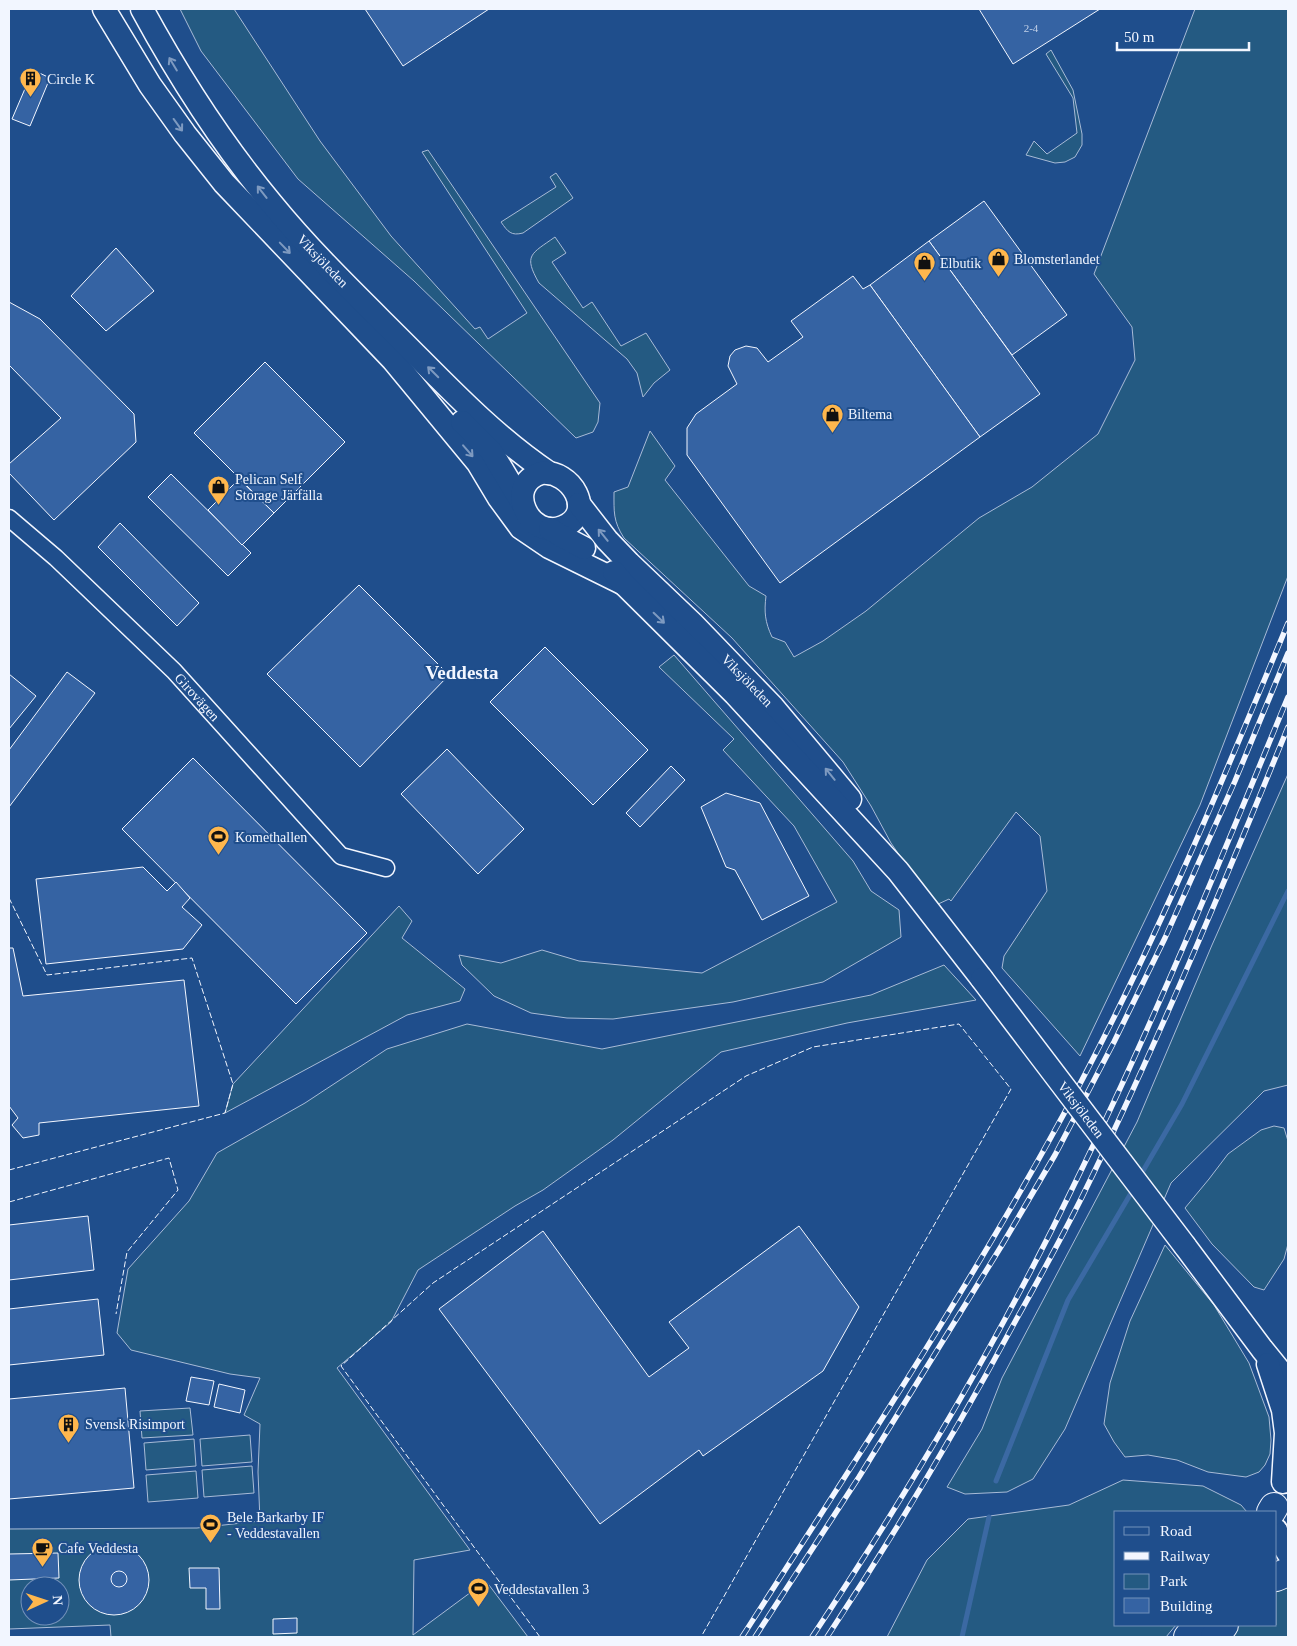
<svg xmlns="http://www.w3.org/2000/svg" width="1297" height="1646" font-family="'Times New Roman',serif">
<rect width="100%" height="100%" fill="#1f4e8c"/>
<g fill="#245a82" stroke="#a8bbd7" fill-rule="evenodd">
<polygon points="180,9 234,9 320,141 391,236 475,329 480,327 488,339 527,313 422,152 428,150 600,403 598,422 593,432 576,438 414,281 298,179 201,51"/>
<path d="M1195,9H1288V576L1200,805L1080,1056L1002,968L1004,956L1047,891L1040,836L1016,812L951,901L949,899L934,906L891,843L871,806L843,762L732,638L624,538C613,521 614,512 614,492L628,487L650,431L675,466L665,480L749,586L766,596C764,612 765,622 772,637L785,642L794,657L823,641L866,611L979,518L1032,487L1098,434L1135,360L1132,327L1094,274Z"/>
<polygon points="1051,50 1073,90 1082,134 1082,145 1075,157 1065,162 1055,163 1026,155 1034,141 1047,154 1077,133 1073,98 1046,54"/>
<path d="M556,173L573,198L523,233C511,236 508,232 501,222L556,187L550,177Z"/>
<path d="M555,237L566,253L552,262L583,308L592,302L621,346L646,333L670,370L654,383L643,397L637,373L627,359L539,283C523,255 531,254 555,237Z"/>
<polygon points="674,655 853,861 871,891 899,910 901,937 823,982 733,1002 613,1019 567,1018 531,1013 494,996 462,965 459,955 501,963 542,950 579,961 702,973 837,902 794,826 723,750 734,739 659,667"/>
<polygon points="1288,774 1288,1085 1264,1091 1171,1183 1065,1429 1033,1479 1007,1492 965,1494 947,1487 982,1429 1002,1378 1137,1122 1212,945"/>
<polygon points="399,906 412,921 402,938 465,989 460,1001 407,1015 225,1113 233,1084"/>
<path d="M944,965L976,1000L847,1023L721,1052L613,1140L543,1190L515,1206L418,1270L391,1322L337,1368L470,1550L414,1560L413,1635L486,1581L528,1637H111L110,1625L9,1629V1529L197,1528L260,1521L258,1472L260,1424L244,1415L260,1378L230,1374L131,1350L117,1333L128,1269L189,1201L217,1153L305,1103L387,1049L467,1024L602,1049L871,995ZM30,1586H60V1616H30Z"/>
<polygon points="1274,1126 1284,1128 1288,1141 1288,1244 1284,1259 1264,1290 1254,1287 1212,1244 1185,1208 1209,1179 1228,1154 1261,1130"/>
<polygon points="1165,1245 1214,1305 1249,1363 1269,1417 1271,1440 1270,1454 1265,1465 1259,1472 1246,1477 1208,1472 1177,1460 1148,1455 1125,1457 1114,1442 1104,1424 1110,1383 1130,1321"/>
<polygon points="190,1408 193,1435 142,1438 140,1411"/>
<polygon points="250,1435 252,1462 202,1466 200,1439"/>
<polygon points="194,1439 196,1466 146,1470 144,1443"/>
<polygon points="252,1466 254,1493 204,1497 202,1470"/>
<polygon points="196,1471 198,1498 148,1502 146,1475"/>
<polygon points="1123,1480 1203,1486 1241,1505 1247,1512 1116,1512 1116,1625 1176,1625 1166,1637 887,1637 927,1560 968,1519 1069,1505"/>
<polygon points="1288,1586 1288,1637 1229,1637 1240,1625 1276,1625 1276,1592"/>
</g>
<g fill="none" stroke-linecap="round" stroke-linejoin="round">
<g stroke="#3b69a3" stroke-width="5">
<polyline points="1140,1176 1182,1104 1288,891"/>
<polyline points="996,1481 1068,1300 1134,1188"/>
<polyline points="962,1637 989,1517"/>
</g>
</g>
<g fill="#3563a3" stroke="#f2f6ff">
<polygon points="365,9 489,9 403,66"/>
<polygon points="979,9 1100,9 1013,64"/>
<polygon points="33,70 50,78 30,126 12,119"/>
<polygon points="984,201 1067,315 1012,355 929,241"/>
<polygon points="929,241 1040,394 980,437 870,285"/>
<polygon points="116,248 154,291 106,331 71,296"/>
<polygon points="853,276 863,289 870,285 980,437 780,583 687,455 687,428 696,414 737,384 728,366 730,356 735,350 746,346 757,348 768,362 803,337 791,321"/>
<polygon points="9,302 40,319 134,414 136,442 54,520 9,473 9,464 61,418 9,365"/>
<polygon points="265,362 345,442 274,513 194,433"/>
<polygon points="171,474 251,553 228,576 148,497"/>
<polygon points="239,479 274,513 242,545 208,510"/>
<polygon points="120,523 199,603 177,626 98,547"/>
<polygon points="359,585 449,675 360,767 267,674"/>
<polygon points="545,647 648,750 593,805 490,702"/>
<polygon points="67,672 95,693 9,807 9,750"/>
<polygon points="9,674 36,696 9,729"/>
<polygon points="447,749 524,829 478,874 401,794"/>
<polygon points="193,758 367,933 296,1004 122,829"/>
<polygon points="671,766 685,780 640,827 626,813"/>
<polygon points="726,793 760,803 809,896 762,920 735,870 726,867 701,807"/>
<polygon points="143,867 167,891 176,882 190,898 182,907 202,925 183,949 46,964 36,879"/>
<polygon points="9,948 13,948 23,996 184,980 199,1106 39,1123 39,1135 23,1138 12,1125 18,1118 9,1106"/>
<polygon points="88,1216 94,1270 9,1280 9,1225"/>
<polygon points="799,1226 859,1307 823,1371 703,1456 699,1450 600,1524 439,1309 543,1231 649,1377 689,1348 669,1322"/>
<polygon points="98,1299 104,1355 9,1365 9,1309"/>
<polygon points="191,1377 214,1381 209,1405 186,1401"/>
<polygon points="219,1384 245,1390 240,1413 214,1407"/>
<polygon points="125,1388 134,1488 9,1499 9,1399"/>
<circle cx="114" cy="1580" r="35"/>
<polygon points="58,1553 59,1578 9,1580 9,1554"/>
<polygon points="189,1568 219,1568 220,1609 206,1609 206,1588 190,1588"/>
<circle cx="119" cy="1579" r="8"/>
<polygon points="297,1618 297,1633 273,1634 273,1619"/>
</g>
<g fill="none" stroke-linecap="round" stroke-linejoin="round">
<defs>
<g id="street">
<path id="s1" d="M9,518L56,558L174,671L341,856L386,868"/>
</g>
<g id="secondary">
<polyline points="104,9 150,85 185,134 224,183 393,360 478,463 499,498 521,528 549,547 624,584"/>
<path id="s2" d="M142,9C179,77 222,144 272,204C312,253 358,297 403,342C449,388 494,436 549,473"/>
<polyline points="462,422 491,451 522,503"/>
<path d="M541,473C571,469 597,513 563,527C529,541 503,485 541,473Z"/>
<path id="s3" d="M579,504L607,540L629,563L692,623L773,707L850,799"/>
<polyline points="550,529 565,538 584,548"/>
<polyline points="614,572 624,584 735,694 898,871 982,979"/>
<polyline points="1185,1246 1262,1349 1288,1381"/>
<polyline points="1268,1364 1283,1410 1286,1433 1283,1482"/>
<polyline points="1276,1530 1279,1538 1288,1553"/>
</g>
<g id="highway">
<polyline points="1271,1512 1274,1507"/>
<polyline points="1276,1577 1288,1572"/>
<polyline points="1188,1637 1198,1625"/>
<polyline points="1215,1637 1224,1625"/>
</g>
</defs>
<use href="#street" stroke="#f2f6ff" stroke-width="19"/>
<use href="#secondary" stroke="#f2f6ff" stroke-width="25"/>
<use href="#highway" stroke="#f2f6ff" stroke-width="30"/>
<use href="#street" stroke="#1f4e8c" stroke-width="16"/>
<use href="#secondary" stroke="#1f4e8c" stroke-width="22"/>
<use href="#highway" stroke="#1f4e8c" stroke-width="28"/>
<defs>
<g id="rail">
<path d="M742,1637C847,1473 955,1310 1050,1139C1143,973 1216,797 1288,623"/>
<polyline points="755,1637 859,1477 1002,1245 1055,1155 1114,1042 1165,938 1235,781 1288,653"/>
<path d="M812,1637C907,1494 998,1342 1073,1187C1152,1027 1220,862 1288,697"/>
<path d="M827,1637C895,1534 958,1428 1016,1320C1039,1279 1061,1239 1082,1197C1157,1044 1223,886 1288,727"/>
</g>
</defs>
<use href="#rail" stroke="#f2f6ff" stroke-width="5.5"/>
<use href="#rail" stroke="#1f4e8c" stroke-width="4" stroke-dasharray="11" stroke-linecap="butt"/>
<defs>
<g id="secondary-bridge">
<path id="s4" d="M982,979L1185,1246"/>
</g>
</defs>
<use href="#secondary-bridge" stroke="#f2f6ff" stroke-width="25" stroke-linecap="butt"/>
<use href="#secondary-bridge" stroke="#1f4e8c" stroke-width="22"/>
<g stroke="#f2f6ff" stroke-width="1" stroke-dasharray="6 2.5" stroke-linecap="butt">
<polyline points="9,898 47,975 192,958 233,1084 225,1113 9,1170"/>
<polyline points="9,1202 169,1158 178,1190 127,1252 116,1314"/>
<polyline points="540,1637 341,1366 433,1283 746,1076 813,1047 959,1024 1011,1089 701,1637"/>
</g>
</g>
<defs><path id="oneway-shaft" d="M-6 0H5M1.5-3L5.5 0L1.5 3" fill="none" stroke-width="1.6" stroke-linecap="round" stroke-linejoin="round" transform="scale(1.25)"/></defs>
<g stroke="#7e9ac0">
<use href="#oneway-shaft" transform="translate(173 64) rotate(-121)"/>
<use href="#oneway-shaft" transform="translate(178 125) rotate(54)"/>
<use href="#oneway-shaft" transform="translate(262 192) rotate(-128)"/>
<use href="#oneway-shaft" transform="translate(285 248) rotate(46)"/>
<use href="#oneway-shaft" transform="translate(433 372) rotate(-135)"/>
<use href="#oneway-shaft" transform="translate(468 451) rotate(49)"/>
<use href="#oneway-shaft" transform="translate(603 535) rotate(-129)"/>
<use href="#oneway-shaft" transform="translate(659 618) rotate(44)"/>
<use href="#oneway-shaft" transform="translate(830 774) rotate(-129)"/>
</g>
<defs>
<symbol id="building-pin" viewBox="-11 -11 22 30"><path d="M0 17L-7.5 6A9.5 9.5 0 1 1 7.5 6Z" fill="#ffb74d" stroke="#1f4e8c"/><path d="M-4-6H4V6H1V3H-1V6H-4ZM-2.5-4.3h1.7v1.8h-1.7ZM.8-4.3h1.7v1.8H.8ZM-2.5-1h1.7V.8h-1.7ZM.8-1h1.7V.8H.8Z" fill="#111"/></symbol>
<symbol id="shop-pin" viewBox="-11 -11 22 30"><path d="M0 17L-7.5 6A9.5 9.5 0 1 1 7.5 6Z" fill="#ffb74d" stroke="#1f4e8c"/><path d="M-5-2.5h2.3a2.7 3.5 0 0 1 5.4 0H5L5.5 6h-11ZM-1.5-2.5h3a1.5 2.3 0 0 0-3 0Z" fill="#111"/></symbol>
<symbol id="stadium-pin" viewBox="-11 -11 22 30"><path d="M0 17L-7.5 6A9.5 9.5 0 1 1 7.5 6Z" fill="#ffb74d" stroke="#1f4e8c"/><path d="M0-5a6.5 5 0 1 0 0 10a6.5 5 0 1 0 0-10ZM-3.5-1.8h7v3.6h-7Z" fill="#111"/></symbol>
<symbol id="cafe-pin" viewBox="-11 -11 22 30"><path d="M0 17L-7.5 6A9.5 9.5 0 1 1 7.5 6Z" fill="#ffb74d" stroke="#1f4e8c"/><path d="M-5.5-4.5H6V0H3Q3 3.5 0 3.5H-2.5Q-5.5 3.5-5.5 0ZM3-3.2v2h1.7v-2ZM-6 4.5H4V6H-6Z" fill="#111"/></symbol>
</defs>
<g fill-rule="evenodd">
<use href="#building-pin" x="18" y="66" width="25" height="34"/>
<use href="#shop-pin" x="986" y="246" width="25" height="34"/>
<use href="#shop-pin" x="912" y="250" width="25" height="34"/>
<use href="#shop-pin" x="820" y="402" width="25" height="34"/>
<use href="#shop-pin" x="206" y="474" width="25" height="34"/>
<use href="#stadium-pin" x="206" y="824" width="25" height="34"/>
<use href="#building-pin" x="56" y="1412" width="25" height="34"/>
<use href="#stadium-pin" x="198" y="1512" width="25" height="34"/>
<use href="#cafe-pin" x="30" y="1536" width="25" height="34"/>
<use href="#stadium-pin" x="466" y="1576" width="25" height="34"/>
</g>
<g text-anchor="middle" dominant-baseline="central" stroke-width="4" stroke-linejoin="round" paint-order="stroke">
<g font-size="11" fill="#c3d1e8">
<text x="1031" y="28">2-4</text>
</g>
<g font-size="14" fill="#f2f6ff" stroke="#1f4e8c" text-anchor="start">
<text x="47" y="79">Circle K</text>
<text x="1014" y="259">Blomsterlandet</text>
<text x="940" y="263">Elbutik</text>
<text x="848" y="414">Biltema</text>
<text x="235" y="479">Pelican Self<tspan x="235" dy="16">Storage Järfälla</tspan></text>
<text x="235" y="837">Komethallen</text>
<text x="85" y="1424">Svensk Risimport</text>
<text x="227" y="1517">Bele Barkarby IF<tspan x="227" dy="16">- Veddestavallen</tspan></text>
<text x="58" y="1548">Cafe Veddesta</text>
<text x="494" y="1589">Veddestavallen 3</text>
</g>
<g font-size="14" fill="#f2f6ff" stroke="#1f4e8c">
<text stroke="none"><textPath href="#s2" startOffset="311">Viksjöleden</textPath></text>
<text stroke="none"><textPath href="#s3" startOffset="244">Viksjöleden</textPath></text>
<text stroke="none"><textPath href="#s1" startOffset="260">Girovägen</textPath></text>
<text stroke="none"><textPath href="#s4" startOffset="164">Viksjöleden</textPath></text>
</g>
<g font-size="19" font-weight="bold" fill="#f2f6ff" stroke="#1f4e8c">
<text x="462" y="672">Veddesta</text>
</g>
</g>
<rect width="1297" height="1646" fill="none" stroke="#f2f6ff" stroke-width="20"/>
<rect x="1114" y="1511" width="162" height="115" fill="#1f4e8c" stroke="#7391ba"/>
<rect x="1124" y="1527" width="25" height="8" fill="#1f4e8c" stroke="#7391ba"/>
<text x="1160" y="1536" font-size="15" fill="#f2f6ff">Road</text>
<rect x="1124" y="1552" width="25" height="8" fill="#f2f6ff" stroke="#7391ba"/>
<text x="1160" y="1561" font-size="15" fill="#f2f6ff">Railway</text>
<rect x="1124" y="1574" width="25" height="15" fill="#245a82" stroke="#7391ba"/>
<text x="1160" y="1586" font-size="15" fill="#f2f6ff">Park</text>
<rect x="1124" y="1598" width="25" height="15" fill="#3563a3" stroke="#7391ba"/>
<text x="1160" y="1611" font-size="15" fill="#f2f6ff">Building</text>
<g transform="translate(45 1601) rotate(87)"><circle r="24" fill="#1f4e8c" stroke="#7391ba"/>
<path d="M0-4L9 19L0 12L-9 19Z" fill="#ffb74d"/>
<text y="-8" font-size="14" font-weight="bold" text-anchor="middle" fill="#f2f6ff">N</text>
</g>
<path d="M1117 42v8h132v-8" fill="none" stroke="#f2f6ff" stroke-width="2.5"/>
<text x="1124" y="42" font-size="15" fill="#f2f6ff" stroke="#1f4e8c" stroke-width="4" paint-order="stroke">50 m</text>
</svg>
